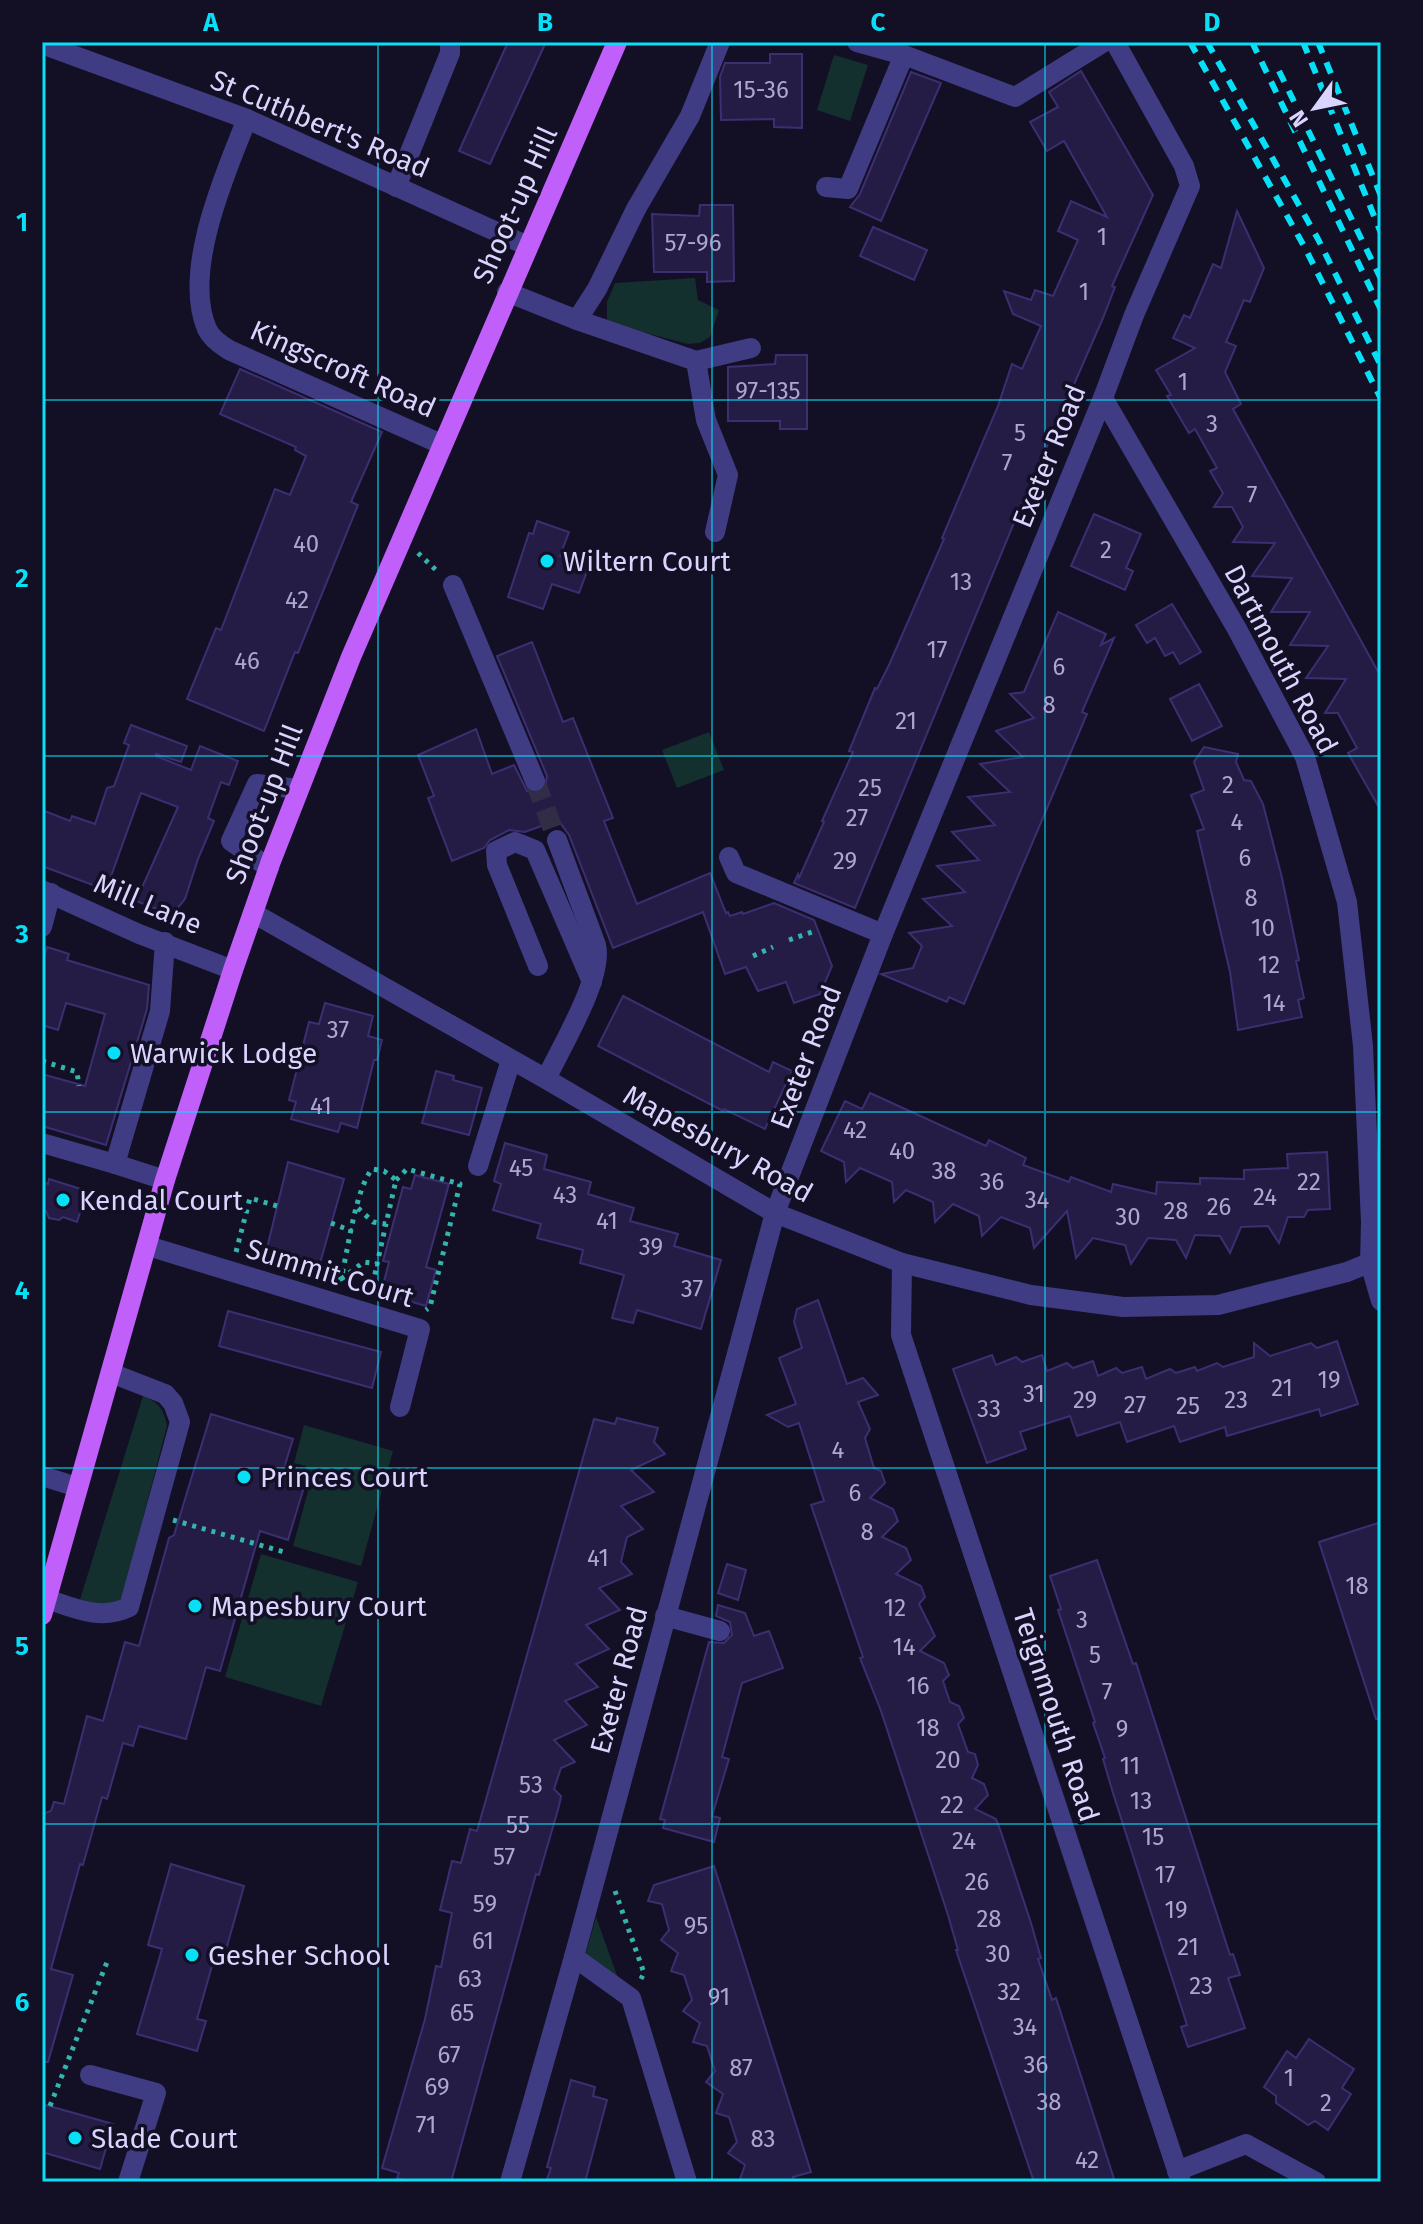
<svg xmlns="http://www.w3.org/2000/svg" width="1423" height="2224" font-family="'Fira Sans',sans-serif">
<rect width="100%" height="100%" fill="#130f25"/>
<g fill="#132f2e">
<polygon points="834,55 868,65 850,121 817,110"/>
<polygon points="695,278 698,300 719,310 710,337 700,343 688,344 607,323 607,302 615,283"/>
<polygon points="709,732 724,770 677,788 662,750"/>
<path d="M143,1396C159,1402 164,1410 167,1426L122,1599L116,1604L78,1606Z"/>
<polygon points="304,1425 393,1451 361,1566 293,1546 310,1484 302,1481 306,1466 294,1463"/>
<polygon points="261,1554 358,1582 321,1706 225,1677"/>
<polygon points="596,1917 623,1992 583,1963"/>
</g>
<g fill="#251c45" stroke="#3c2f71" stroke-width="2">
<polygon points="508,42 546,42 490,164 459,151"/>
<polygon points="770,54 802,54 802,128 774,127 774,119 721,120 720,77 725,63 770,63"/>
<polygon points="1081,71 1153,195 1112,286 1115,287 1103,318 1023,501 855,908 794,883 798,874 799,878 824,822 822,821 853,752 849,751 875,688 877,689 889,665 944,539 942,538 998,406 1012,364 1022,369 1041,326 1013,314 1004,291 1031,300 1035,290 1053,296 1078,240 1058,231 1071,201 1107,217 1064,141 1047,151 1030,122 1058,107 1049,92"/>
<polygon points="911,72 941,83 881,221 850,207 860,194"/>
<polygon points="700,205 733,205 734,281 707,282 707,272 654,272 652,214 699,216"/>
<polygon points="1237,211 1264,268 1250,302 1244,300 1226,342 1236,346 1225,372 1241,404 1233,409 1381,677 1381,811 1348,753 1357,748 1338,713 1325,713 1346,679 1306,678 1328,646 1290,645 1310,612 1271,612 1292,578 1252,576 1275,543 1233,542 1243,527 1232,507 1214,507 1223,493 1210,471 1217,468 1195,429 1189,433 1167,396 1171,395 1156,370 1195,348 1173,338 1184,315 1190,318 1213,264 1221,268"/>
<polygon points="873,227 927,250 914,280 860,256"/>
<polygon points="776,355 807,355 807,429 780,429 780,421 728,421 728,367 775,364"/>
<polygon points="240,369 382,432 351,502 358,505 298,653 295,652 264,731 187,699 216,628 221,630 275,489 290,495 306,456 295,450 296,447 220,414"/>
<polygon points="1094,514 1141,534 1126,568 1133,571 1125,590 1071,566"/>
<polygon points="537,521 569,532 560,556 589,566 579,593 552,584 543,609 508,597 529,533 533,534"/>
<polygon points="1172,604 1201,652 1180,664 1173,652 1165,656 1155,638 1147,643 1136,625"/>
<polygon points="1058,612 1106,634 1101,645 1114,638 1082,712 1087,714 964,1004 949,997 947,1002 881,974 913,968 922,946 909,933 952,926 923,899 965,892 937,866 979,860 952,832 995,825 968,797 1010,792 980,764 1023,757 996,731 1034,718 1010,694 1024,692"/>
<polygon points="532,642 563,722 573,718 613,818 604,821 637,904 710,873 726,913 728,912 730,916 742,912 743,914 774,903 814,920 832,966 820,994 794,1003 786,982 758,991 746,967 725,974 703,912 613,948 569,835 558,820 525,832 509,830 490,840 484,848 452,861 428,798 434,796 418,755 476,729 492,774 514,765 527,791 534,794 545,789 547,776 497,656"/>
<polygon points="1199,684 1222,726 1192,741 1170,699"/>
<polygon points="131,725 187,746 181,762 156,754 156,756 191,770 200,746 238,761 229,785 221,782 208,818 214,821 198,859 185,899 172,915 136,901 178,807 141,793 106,890 42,866 42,810 70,821 72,816 95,824 107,788 114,786 129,745 124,743"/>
<polygon points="1204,747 1238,754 1236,762 1244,780 1251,781 1263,804 1282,878 1299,960 1296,961 1304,998 1298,1000 1302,1017 1238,1030 1230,972 1197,831 1204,829 1191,795 1204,790 1194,762"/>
<polygon points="47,947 69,954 67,960 149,985 147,1009 106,1145 42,1126 42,1074 85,1086 105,1014 66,1003 58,1030 42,1025 42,964"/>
<polygon points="623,996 769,1072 773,1062 792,1071 765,1129 724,1109 723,1111 598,1046"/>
<polygon points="325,1003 373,1016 368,1036 382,1040 377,1060 374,1060 357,1128 341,1123 338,1132 291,1119 296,1102 289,1100 309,1022 319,1024"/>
<polygon points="436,1071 454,1076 453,1080 482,1088 469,1135 422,1123"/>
<polygon points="870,1093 986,1146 989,1140 1026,1158 1023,1165 1069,1182 1071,1177 1111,1192 1113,1184 1156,1194 1157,1182 1200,1184 1200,1178 1244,1179 1244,1170 1288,1168 1287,1154 1327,1152 1330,1209 1308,1210 1304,1217 1288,1217 1279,1243 1268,1226 1241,1227 1230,1253 1220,1236 1195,1235 1186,1258 1176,1240 1148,1238 1131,1264 1125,1245 1093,1238 1076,1258 1067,1211 1034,1248 1030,1228 1001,1217 982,1236 979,1216 953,1204 935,1222 933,1202 906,1190 894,1202 892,1182 860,1168 846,1182 844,1162 821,1151 845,1101 862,1109"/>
<polygon points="505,1143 547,1155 544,1169 591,1182 588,1194 634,1208 630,1221 678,1234 674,1246 721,1260 701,1329 637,1310 633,1323 612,1318 624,1275 580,1263 583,1250 537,1238 541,1224 493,1210 501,1184 494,1181"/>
<polygon points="288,1162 344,1179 320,1263 267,1248"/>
<polygon points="415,1175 449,1184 426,1267 436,1270 426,1306 381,1293 389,1262 383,1261 403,1187 411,1189"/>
<polygon points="49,1179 87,1191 77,1222 63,1217 59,1220 49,1218 46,1211 42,1210 42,1182 48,1184"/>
<polygon points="818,1300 847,1384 863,1378 878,1395 858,1402 870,1429 865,1438 874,1468 881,1471 885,1483 870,1498 893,1509 898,1521 882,1537 906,1548 911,1560 896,1574 921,1586 925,1597 919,1604 935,1636 920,1651 944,1663 949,1675 943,1681 950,1702 959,1706 964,1718 958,1724 968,1752 975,1754 978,1765 972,1778 984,1784 988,1795 975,1809 996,1819 1001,1832 1031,1923 1041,1958 1038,1959 1052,2000 1056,1998 1115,2182 1034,2182 956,1950 958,1950 948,1915 881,1711 860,1658 863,1657 811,1505 824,1501 799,1423 788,1427 767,1415 796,1404 779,1358 802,1348 794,1322 797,1309"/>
<polygon points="228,1311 381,1352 372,1388 219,1346"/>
<polygon points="1337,1341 1358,1404 1321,1416 1319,1409 1227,1436 1225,1427 1180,1442 1174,1426 1127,1442 1120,1422 1077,1436 1070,1416 1020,1432 1026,1449 987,1463 953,1369 992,1355 996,1365 1016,1357 1022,1362 1042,1355 1047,1371 1067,1363 1073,1368 1093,1361 1098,1376 1116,1368 1122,1373 1142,1367 1146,1379 1170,1369 1176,1373 1195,1367 1197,1371 1217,1363 1223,1367 1254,1357 1254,1343 1270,1356 1311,1343 1317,1348"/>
<polygon points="211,1414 293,1439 285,1465 299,1469 294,1484 304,1487 288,1540 260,1531 220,1671 206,1667 186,1739 139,1726 133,1746 123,1743 107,1799 102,1797 83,1865 80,1864 51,1969 73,1975 48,2062 42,2062 42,1824 45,1813 51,1811 54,1802 64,1804 87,1716 103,1721 125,1642 139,1646 169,1538 174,1535"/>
<polygon points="617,1418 658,1428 654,1442 665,1454 631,1470 654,1492 621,1506 643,1529 627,1537 621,1562 632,1574 599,1588 620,1610 586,1625 609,1649 576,1664 598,1687 565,1701 587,1725 554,1740 575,1762 561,1768 554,1789 561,1796 559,1806 539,1875 536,1874 451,2182 410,2182 397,2178 399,2173 382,2168 425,2019 436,1966 441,1967 452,1913 440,1910 452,1861 461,1863 470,1829 477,1831 594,1419 615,1424"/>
<polygon points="1381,1522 1381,1718 1376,1719 1319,1542"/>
<polygon points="1097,1560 1133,1664 1136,1663 1230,1955 1233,1954 1240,1975 1228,1978 1245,2028 1188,2047 1181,2027 1187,2025 1113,1793 1103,1759 1105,1758 1093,1723 1095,1722 1058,1610 1061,1609 1050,1576"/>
<polygon points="727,1564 746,1570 738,1600 718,1593"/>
<polygon points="718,1605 745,1613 754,1636 769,1631 783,1668 742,1683 722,1757 729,1759 712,1816 720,1818 714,1842 663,1828 665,1820 660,1819 709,1642 724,1643 732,1635 730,1622 716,1616"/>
<polygon points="171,1864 244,1886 222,1964 213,1962 197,2019 206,2021 197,2051 137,2034 162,1949 148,1945"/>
<polygon points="714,1866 811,2172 793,2177 795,2182 739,2182 745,2165 728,2153 737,2142 729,2117 716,2113 723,2094 706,2082 715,2071 707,2046 693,2042 700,2023 683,2011 692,2000 684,1975 671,1971 678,1953 661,1940 669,1930 662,1904 648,1901 654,1885"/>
<polygon points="1309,2039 1354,2069 1342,2088 1351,2094 1328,2130 1315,2121 1308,2125 1276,2103 1276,2096 1264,2087 1287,2051 1296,2058"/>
<polygon points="571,2080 595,2087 593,2096 607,2100 585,2182 546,2182 551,2168 547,2167"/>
<polygon points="42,2104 113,2124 100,2169 42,2152"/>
</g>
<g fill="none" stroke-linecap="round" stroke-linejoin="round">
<polyline stroke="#312d46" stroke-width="20" stroke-dasharray="20 10" stroke-linecap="butt" points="535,781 557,840"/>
<g stroke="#33b4ac" stroke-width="5" stroke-dasharray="4 6" stroke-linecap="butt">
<polyline points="418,553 437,571"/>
<polyline points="789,940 815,931"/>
<polyline points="753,956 773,947"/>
<polyline points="42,1061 77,1072 79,1086"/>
<polyline points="396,1180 407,1169 460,1184 430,1307 426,1310"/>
<polyline points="331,1223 352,1231"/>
<polyline points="236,1252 250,1198 277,1206"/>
<polyline points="341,1279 364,1262 377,1264 386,1224"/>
<path d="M338,1280L341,1279C348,1250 355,1191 372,1169L384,1171L396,1180L386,1224L373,1222L358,1208"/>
<polyline points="371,1294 377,1264"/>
<polyline points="173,1520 284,1552"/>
<polyline points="615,1891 644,1973 641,1979"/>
<polyline points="50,2106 107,1962"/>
</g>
<g stroke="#3f3c83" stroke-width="20">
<polyline points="857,42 904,55 1015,97 1104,42"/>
<polyline points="42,44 247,119 528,246"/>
<path d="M247,119C225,174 182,271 207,329C211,338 221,345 229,350L441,444"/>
<polyline points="396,187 450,53 450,42"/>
<polyline points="826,187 848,189 904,55"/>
<polyline points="507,292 577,320 597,289 636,209 690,116 720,42"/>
<polyline points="577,320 696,361 751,348"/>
<polyline points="696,361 706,420 728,475 715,532"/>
<polyline points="1103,398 1237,629 1305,757 1347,902 1363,1046 1371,1222 1370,1263 1381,1301"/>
<polyline points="453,585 535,781"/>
<polyline points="729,857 736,873 883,934"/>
<polyline points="269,868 231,841 257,784 298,789"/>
<polyline points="42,890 139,934 233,970"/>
<polyline points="253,913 546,1079 775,1213 902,1263 1031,1295 1123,1307 1218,1305 1347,1272 1381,1258"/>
<polyline points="42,927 51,893"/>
<polyline points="538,966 497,865 496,851 515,842 535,850 592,982"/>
<path d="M546,1079C561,1047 604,977 596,945L557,840"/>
<polyline points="42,1143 115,1164 160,1011 165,942"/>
<polyline points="115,1164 165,1180"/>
<polyline points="478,1166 511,1060"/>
<polyline points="148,1246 420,1329 400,1407"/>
<polyline points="902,1263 901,1335 1181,2182"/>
<polyline points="42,1476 77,1487"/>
<path d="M47,1599C74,1608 101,1621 129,1607L180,1422L173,1403L165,1394L111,1373"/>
<polyline points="665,1616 720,1631"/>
<polyline points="574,1957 631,1998 687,2182"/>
<polyline points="90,2075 156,2093 128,2182"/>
<polyline points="1177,2171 1246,2144 1316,2182"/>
<polyline points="510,2182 574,1957 775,1213 883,934 1103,398 1134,315 1190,186 1184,166 1115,42"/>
</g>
<polyline stroke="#c15ffb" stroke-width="20" points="42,1615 165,1180 233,970 271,861 351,657 617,42"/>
<g stroke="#07dff7" stroke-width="6" stroke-dasharray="12 10" stroke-linecap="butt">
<polyline points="1190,42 1305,248 1381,399"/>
<polyline points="1207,42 1318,239 1381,366"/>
<polyline points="1252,42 1381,310"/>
<polyline points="1303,42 1381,233"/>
<polyline points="1318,42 1381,196"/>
<polyline points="1279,71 1381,279"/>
</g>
</g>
<path fill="none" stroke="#07dff7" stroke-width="2" stroke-opacity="0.55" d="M378,42V2182M712,42V2182M1045,42V2182M42,400H1381M42,756H1381M42,1112H1381M42,1468H1381M42,1824H1381"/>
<g fill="#07dff7" stroke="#130f25" stroke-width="3">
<circle cx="547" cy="561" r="8"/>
<circle cx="114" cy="1053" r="8"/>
<circle cx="63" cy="1200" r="8"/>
<circle cx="244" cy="1477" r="8"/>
<circle cx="195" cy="1606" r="8"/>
<circle cx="192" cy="1955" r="8"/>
<circle cx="75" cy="2138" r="8"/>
</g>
<g text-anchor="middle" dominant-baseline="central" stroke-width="7" stroke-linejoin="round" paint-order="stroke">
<g font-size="24" fill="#aca7d0">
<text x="761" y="90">15-36</text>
<text x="1102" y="237">1</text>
<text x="693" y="243">57-96</text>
<text x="1084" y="292">1</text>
<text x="1183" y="382">1</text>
<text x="768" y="391">97-135</text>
<text x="1212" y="424">3</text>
<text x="1020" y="433">5</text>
<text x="1007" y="463">7</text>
<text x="1252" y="495">7</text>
<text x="306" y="544">40</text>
<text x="1106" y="550">2</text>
<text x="961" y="582">13</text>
<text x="297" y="600">42</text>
<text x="937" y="650">17</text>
<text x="247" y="661">46</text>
<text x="1059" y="667">6</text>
<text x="1049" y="705">8</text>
<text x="906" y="721">21</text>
<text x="1228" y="785">2</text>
<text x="870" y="788">25</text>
<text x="857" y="818">27</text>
<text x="1237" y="822">4</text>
<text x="1245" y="858">6</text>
<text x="845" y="861">29</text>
<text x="1251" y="898">8</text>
<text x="1263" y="928">10</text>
<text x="1269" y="965">12</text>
<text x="1274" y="1003">14</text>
<text x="338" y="1030">37</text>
<text x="321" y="1106">41</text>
<text x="855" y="1130">42</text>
<text x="902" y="1151">40</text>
<text x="521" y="1168">45</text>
<text x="944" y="1171">38</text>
<text x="992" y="1182">36</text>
<text x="1309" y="1182">22</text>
<text x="565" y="1195">43</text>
<text x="1265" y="1197">24</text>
<text x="1037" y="1200">34</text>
<text x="1219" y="1207">26</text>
<text x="1176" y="1211">28</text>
<text x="1128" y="1217">30</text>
<text x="607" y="1221">41</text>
<text x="651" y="1247">39</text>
<text x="692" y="1289">37</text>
<text x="1329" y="1380">19</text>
<text x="1282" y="1388">21</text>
<text x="1034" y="1394">31</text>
<text x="1085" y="1400">29</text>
<text x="1236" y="1400">23</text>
<text x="1135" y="1405">27</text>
<text x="1188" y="1406">25</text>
<text x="989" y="1409">33</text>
<text x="838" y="1450">4</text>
<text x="855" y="1493">6</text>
<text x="867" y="1532">8</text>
<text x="598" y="1558">41</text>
<text x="1357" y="1586">18</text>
<text x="895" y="1608">12</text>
<text x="1082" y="1620">3</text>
<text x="904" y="1647">14</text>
<text x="1095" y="1655">5</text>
<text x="918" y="1686">16</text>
<text x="1107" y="1692">7</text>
<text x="928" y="1728">18</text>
<text x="1122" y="1729">9</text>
<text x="948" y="1760">20</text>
<text x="1130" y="1766">11</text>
<text x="531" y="1785">53</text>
<text x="1141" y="1801">13</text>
<text x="952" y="1805">22</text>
<text x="518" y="1825">55</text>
<text x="1153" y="1837">15</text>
<text x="964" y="1841">24</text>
<text x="504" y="1857">57</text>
<text x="1165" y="1875">17</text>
<text x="977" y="1882">26</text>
<text x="485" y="1904">59</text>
<text x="1176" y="1910">19</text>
<text x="989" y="1919">28</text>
<text x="696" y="1926">95</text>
<text x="483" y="1941">61</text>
<text x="1188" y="1947">21</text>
<text x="998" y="1954">30</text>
<text x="470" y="1979">63</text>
<text x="1201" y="1986">23</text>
<text x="1009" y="1992">32</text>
<text x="719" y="1997">91</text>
<text x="462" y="2013">65</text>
<text x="1025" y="2027">34</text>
<text x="449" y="2055">67</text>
<text x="1036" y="2065">36</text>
<text x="741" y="2068">87</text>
<text x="1289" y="2078">1</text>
<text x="437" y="2087">69</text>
<text x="1049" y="2102">38</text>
<text x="1326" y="2103">2</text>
<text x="426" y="2125">71</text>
<text x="763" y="2139">83</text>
<text x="1087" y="2160">42</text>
</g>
<g font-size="28" fill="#d9d5fe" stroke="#130f25">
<text transform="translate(320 124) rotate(23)">St Cuthbert's Road</text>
<text transform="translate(515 205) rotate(-66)">Shoot-up Hill</text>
<text transform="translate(343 369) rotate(24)">Kingscroft Road</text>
<text transform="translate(1049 456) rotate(-68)">Exeter Road</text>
<text transform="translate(1281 659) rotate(62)">Dartmouth Road</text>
<text transform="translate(264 804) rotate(-69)">Shoot-up Hill</text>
<text transform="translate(148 904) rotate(23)">Mill Lane</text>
<text transform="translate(806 1057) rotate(-69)">Exeter Road</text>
<text transform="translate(718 1144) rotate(29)">Mapesbury Road</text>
<text transform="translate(330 1273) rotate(17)">Summit Court</text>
<text transform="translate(619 1680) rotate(-75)">Exeter Road</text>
<text transform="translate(1056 1715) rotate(72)">Teignmouth Road</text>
</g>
<g font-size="28" fill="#d9d5fe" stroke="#130f25" text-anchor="start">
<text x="563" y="561">Wiltern Court</text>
<text x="130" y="1053">Warwick Lodge</text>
<text x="79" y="1200">Kendal Court</text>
<text x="260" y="1477">Princes Court</text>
<text x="211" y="1606">Mapesbury Court</text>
<text x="208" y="1955">Gesher School</text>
<text x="91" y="2138">Slade Court</text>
</g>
</g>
<rect width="1423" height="2224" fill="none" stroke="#130f25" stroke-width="88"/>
<g transform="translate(1315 108) rotate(237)" stroke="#130f25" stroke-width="6" paint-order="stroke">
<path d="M0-6L14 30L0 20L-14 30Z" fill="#d9d5fe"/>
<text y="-12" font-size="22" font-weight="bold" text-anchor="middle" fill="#d9d5fe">N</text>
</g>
<rect x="44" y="44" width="1335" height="2136" fill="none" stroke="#07dff7" stroke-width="3"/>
<g font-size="26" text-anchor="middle" font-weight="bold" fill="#07dff7">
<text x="211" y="31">A</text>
<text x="545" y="31">B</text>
<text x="878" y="31">C</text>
<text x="1212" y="31">D</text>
<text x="22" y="231">1</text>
<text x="22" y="587">2</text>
<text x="22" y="943">3</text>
<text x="22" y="1299">4</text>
<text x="22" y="1655">5</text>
<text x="22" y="2011">6</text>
</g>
</svg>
